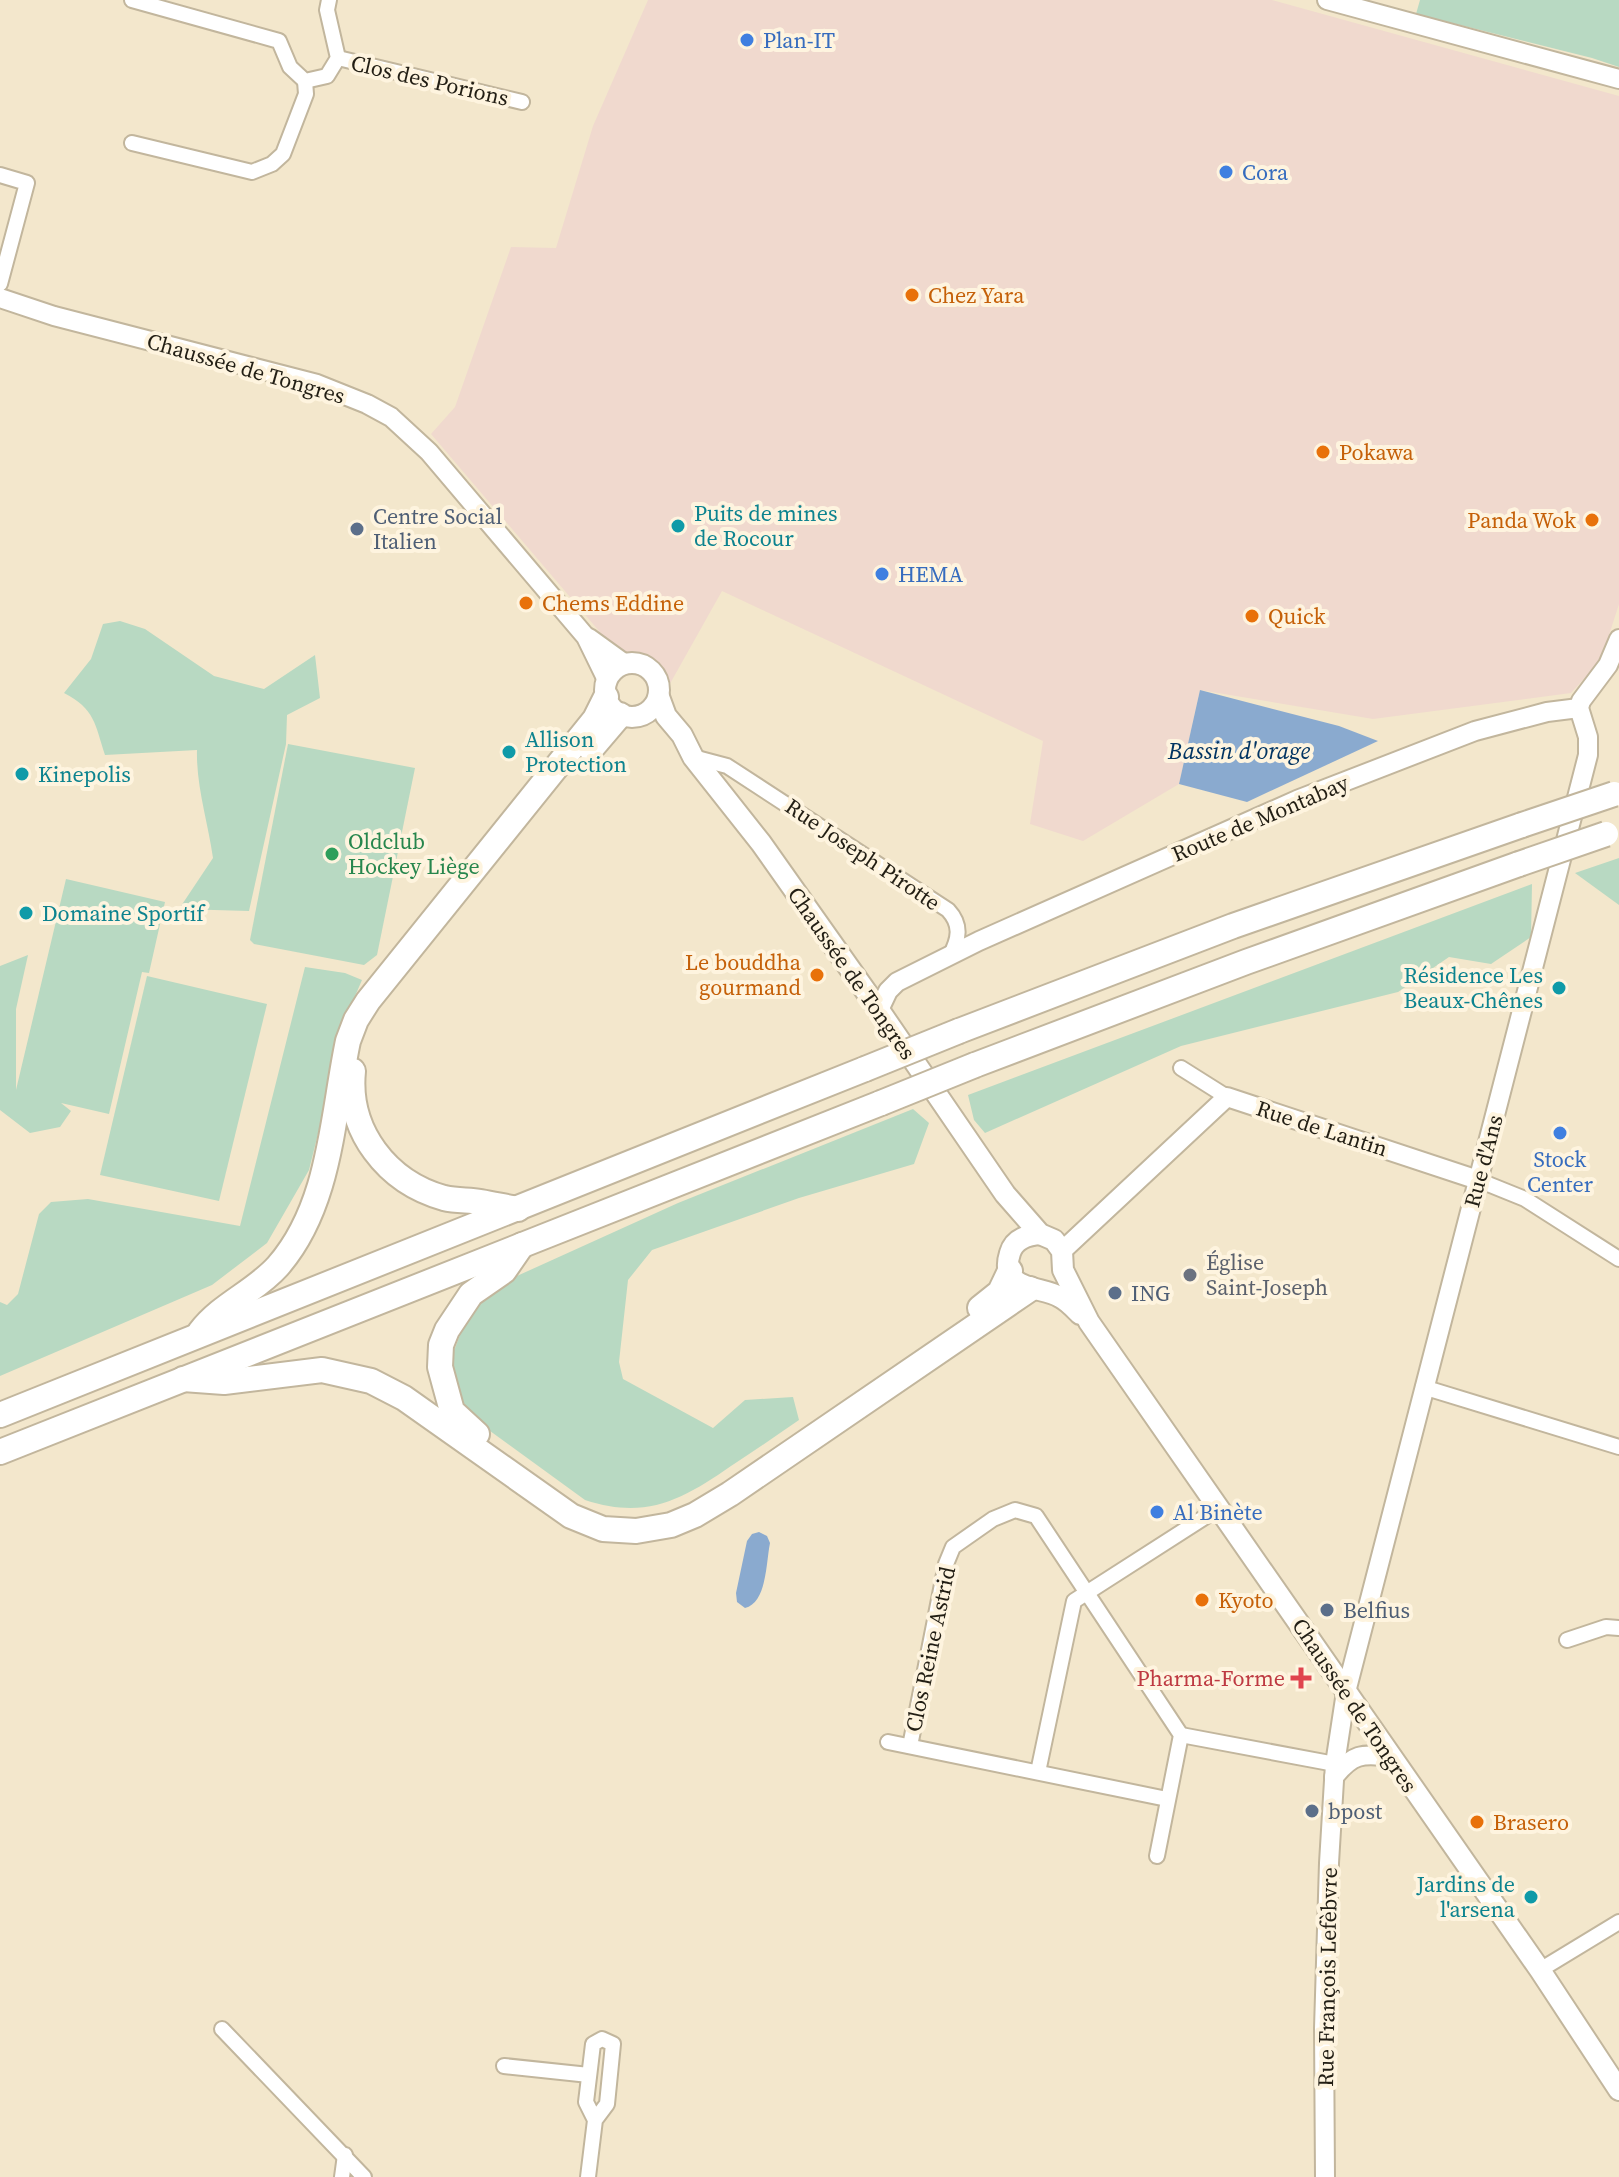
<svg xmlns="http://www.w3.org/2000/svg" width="1619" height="2177" font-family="'Source Serif 4',serif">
<rect width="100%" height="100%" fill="#f3e7cc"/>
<polygon fill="#f0d9ce" points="648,0 1272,0 1619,96 1619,604 1601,660 1571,693 1373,719 1200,690 1179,784 1083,841 1030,824 1043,741 722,591 667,689 644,655 633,656 616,651 431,434 455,407 511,247 556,248 593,126"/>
<g fill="#b8d9c2">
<polygon points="1420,0 1619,0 1619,67 1592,58 1416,14"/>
<path d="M120,621L145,629L214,676L264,689L315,655L320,698L287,715L286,744L249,911L179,909L213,858C208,822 196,786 197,750L105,755C95,724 95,709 64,693L91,659L103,624Z"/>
<polygon points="288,744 415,768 377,955 364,965 254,944 250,940"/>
<polygon points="1619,858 1619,905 1575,873"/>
<polygon points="66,879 165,902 149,973 142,972 109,1114 61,1103 71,1111 60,1127 30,1133 0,1110 0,966 28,955 16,1009 16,1090"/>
<polygon points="1532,884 1531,937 1491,964 1449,957 1398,992 1181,1046 985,1133 974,1120 968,1095"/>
<polygon points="305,967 345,973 362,980 336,1040 339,1049 309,1170 267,1243 212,1285 0,1376 0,1302 7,1305 18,1294 39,1214 51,1202 88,1199 240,1226"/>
<polygon points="147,976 267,1004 219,1201 100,1175"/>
<path d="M913,1109L929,1123L914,1164L799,1198L652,1250L628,1280L619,1362L623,1379L713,1428L745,1400L793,1397L799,1420C776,1436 754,1451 731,1466C682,1500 646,1520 585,1500L464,1412L449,1364L475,1295L678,1203Z"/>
</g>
<g fill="#8aaacf">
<polygon points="1200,690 1339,726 1378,741 1247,802 1179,784"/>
<path d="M759,1532L767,1536L770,1543C766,1562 767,1603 745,1608L737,1602L736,1593L747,1541L752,1534Z"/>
</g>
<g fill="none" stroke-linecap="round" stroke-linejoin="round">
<defs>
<g id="street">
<polyline points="132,0 279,41 290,67 305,81 327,76 338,58 327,10 329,0"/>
<polyline points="338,58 522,102"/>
<polyline points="132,143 252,172 272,164 283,154 306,94 305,81"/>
<polyline points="0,175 27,183 0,284"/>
<path d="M693,757L727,766L948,910C962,925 959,939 950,956"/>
<polyline points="1181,1068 1227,1097"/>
<polyline points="1478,1180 1525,1199 1619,1259"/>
<polyline points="1423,1387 1619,1447"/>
<polyline points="1567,1640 1606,1627 1619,1628"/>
<polyline points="1181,1735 1335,1764"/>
<polyline points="888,1742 1167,1799"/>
<polyline points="910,1746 946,1564 953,1547 993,1519 1015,1510 1036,1516 1181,1735 1157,1856"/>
<polyline points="1038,1772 1074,1601 1219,1508"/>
<polyline points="1540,1970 1619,1922"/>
<polyline points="222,2029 364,2177"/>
<polyline points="504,2066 589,2075"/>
<polyline points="342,2177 345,2155"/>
<polyline points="588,2177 595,2120 607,2104 613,2044 602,2039 593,2044 586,2102 595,2120"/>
</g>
<g id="secondary">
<polyline points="1327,0 1619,79"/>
<polyline points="0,298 54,316 317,384 367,404 391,417 429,452 586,637 607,680"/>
<polyline points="589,638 625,664"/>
<polyline points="879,1010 888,991 897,982 979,941 1297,800 1475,731 1547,712 1579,708"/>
<polyline points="1062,1251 1227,1097 1478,1180"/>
<path d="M1334,1777C1352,1754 1362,1753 1391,1757"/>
<polyline points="1325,2177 1324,2028 1329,1863 1335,1764 1346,1692 1588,755 1588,737 1579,708 1581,701 1608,665 1619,639"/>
</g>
<g id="primary">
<circle cx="632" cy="690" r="27"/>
<polyline points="659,697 666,716 682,735 693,757 761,843 879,1010 1005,1194 1040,1234 1054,1240 1062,1251 1063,1270 1089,1322 1540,1970 1619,2090"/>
<path d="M1040,1234C1027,1235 1014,1239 1010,1253C998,1291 1041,1286 1060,1297C1068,1301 1074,1308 1080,1314"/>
</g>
<g id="highway">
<polyline points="591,749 620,715"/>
<polyline points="959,1031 1233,926 1522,825"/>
<polyline points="975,1065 1246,962 1519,864"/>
<path d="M353,1071C347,1131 387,1182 444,1198C457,1201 468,1200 481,1202C493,1204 506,1207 518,1209"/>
<polyline points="980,1308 1000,1292 1010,1271"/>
<path d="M200,1332C221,1304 255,1292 278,1266C331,1205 332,1117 348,1041L356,1020L368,1001L595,719L606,697"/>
<polyline points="183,1379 224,1382 322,1370 371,1381 404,1398 571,1516 603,1529 636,1531 671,1525 695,1515 730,1494 1030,1289"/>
<polyline points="0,1415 865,1069"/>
<polyline points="477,1434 452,1411 440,1367 441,1345 447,1330 471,1294 504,1271 522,1245"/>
<polyline points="0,1452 881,1103"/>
</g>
</defs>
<use href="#street" stroke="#c2b69d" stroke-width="18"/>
<use href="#secondary" stroke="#c2b69d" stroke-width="22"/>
<use href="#primary" stroke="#c2b69d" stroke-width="24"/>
<use href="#highway" stroke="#c2b69d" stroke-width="28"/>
<use href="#street" stroke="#fff" stroke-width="14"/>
<use href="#secondary" stroke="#fff" stroke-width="18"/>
<use href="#primary" stroke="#fff" stroke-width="20"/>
<use href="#highway" stroke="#fff" stroke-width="24"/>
<defs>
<g id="highway-bridge">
<polyline points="1522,825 1614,794"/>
<polyline points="1519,864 1606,834"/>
<polyline points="865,1069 959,1031"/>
<polyline points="881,1103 975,1065"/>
</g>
</defs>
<use href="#highway-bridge" stroke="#c2b69d" stroke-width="28" stroke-linecap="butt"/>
<use href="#highway-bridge" stroke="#fff" stroke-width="24"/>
</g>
<g fill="#3f7fe0" stroke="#fef4df" stroke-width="3">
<circle cx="747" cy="40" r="8"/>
<circle cx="1226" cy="172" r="8"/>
<circle cx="882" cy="574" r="8"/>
<circle cx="1560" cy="1133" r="8"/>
<circle cx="1157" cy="1512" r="8"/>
</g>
<g fill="#e8710a" stroke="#fef4df" stroke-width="3">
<circle cx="912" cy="295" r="8"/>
<circle cx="1323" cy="452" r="8"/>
<circle cx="1592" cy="520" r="8"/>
<circle cx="526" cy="603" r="8"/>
<circle cx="1252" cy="616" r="8"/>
<circle cx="817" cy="975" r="8"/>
<circle cx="1202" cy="1600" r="8"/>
<circle cx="1477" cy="1822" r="8"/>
</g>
<g fill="#0f9aa8" stroke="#fef4df" stroke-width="3">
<circle cx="678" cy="526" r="8"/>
<circle cx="509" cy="752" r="8"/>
<circle cx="22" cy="774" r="8"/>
<circle cx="26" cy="913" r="8"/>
<circle cx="1559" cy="988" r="8"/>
<circle cx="1531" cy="1897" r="8"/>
</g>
<g fill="#5c6f8a" stroke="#fef4df" stroke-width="3">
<circle cx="357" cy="529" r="8"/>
<circle cx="1115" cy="1293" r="8"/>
<circle cx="1327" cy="1610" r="8"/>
<circle cx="1312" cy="1811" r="8"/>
</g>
<circle fill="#2e9e5b" stroke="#fef4df" stroke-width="3" cx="332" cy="854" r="8"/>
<circle fill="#6b7280" stroke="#fef4df" stroke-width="3" cx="1190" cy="1275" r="8"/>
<path fill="#e0444e" stroke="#fef4df" stroke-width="3" d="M1297 1666h8v8h8v8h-8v8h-8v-8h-8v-8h8z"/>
<g text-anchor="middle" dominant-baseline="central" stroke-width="8" stroke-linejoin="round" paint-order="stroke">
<g font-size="22" fill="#366cbe" stroke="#fef4df" text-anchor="start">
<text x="763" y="40">Plan-IT</text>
<text x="1242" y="172">Cora</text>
<text x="898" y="574">HEMA</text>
<text x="1560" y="1159" text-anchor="middle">Stock<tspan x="1560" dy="25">Center</tspan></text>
<text x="1173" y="1512">Al Binète</text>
</g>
<g font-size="22" fill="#221e14" stroke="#fef4df">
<text transform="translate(430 80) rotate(13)">Clos des Porions</text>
<text transform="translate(246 368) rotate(16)">Chaussée de Tongres</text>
<text transform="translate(1260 818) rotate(-23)">Route de Montabay</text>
<text transform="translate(863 854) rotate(34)">Rue Joseph Pirotte</text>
<text transform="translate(852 973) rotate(55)">Chaussée de Tongres</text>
<text transform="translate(1322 1128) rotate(18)">Rue de Lantin</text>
<text transform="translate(1483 1161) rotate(-75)">Rue d'Ans</text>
<text transform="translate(930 1649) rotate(-78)">Clos Reine Astrid</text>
<text transform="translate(1355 1705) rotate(56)">Chaussée de Tongres</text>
<text transform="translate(1327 1977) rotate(-89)">Rue François Lefèbvre</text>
</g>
<g font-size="22" fill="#c56008" stroke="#fef4df" text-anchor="start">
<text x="928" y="295">Chez Yara</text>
<text x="1339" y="452">Pokawa</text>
<text x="1576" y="520" text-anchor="end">Panda Wok</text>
<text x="542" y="603">Chems Eddine</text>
<text x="1268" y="616">Quick</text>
<text x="801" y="962" text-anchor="end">Le bouddha<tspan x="801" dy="25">gourmand</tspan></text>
<text x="1218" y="1600">Kyoto</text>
<text x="1493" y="1822">Brasero</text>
</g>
<g font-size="22" fill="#0d838f" stroke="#fef4df" text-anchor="start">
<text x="694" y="513">Puits de mines<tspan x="694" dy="25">de Rocour</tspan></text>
<text x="525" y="739">Allison<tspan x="525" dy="25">Protection</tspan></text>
<text x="38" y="774">Kinepolis</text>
<text x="42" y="913">Domaine Sportif</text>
<text x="1543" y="975" text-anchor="end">Résidence Les<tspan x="1543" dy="25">Beaux-Chênes</tspan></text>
<text x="1515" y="1884" text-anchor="end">Jardins de<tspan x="1515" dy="25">l'arsena</tspan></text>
</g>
<g font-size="22" fill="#4e5e75" stroke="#fef4df" text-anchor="start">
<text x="373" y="516">Centre Social<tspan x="373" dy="25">Italien</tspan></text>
<text x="1131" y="1293">ING</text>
<text x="1343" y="1610">Belfius</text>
<text x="1328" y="1811">bpost</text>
</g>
<g font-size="22" fill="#27864d" stroke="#fef4df" text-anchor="start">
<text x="348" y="841">Oldclub<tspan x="348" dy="25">Hockey Liège</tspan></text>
</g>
<g font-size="22" fill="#5b616d" stroke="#fef4df" text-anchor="start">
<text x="1206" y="1262">Église<tspan x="1206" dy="25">Saint-Joseph</tspan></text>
</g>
<g font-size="22" fill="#be3a42" stroke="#fef4df" text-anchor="end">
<text x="1285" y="1678">Pharma-Forme</text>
</g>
<g font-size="24" font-style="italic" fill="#023462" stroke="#fef4df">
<text x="1239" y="750">Bassin d'orage</text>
</g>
</g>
</svg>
